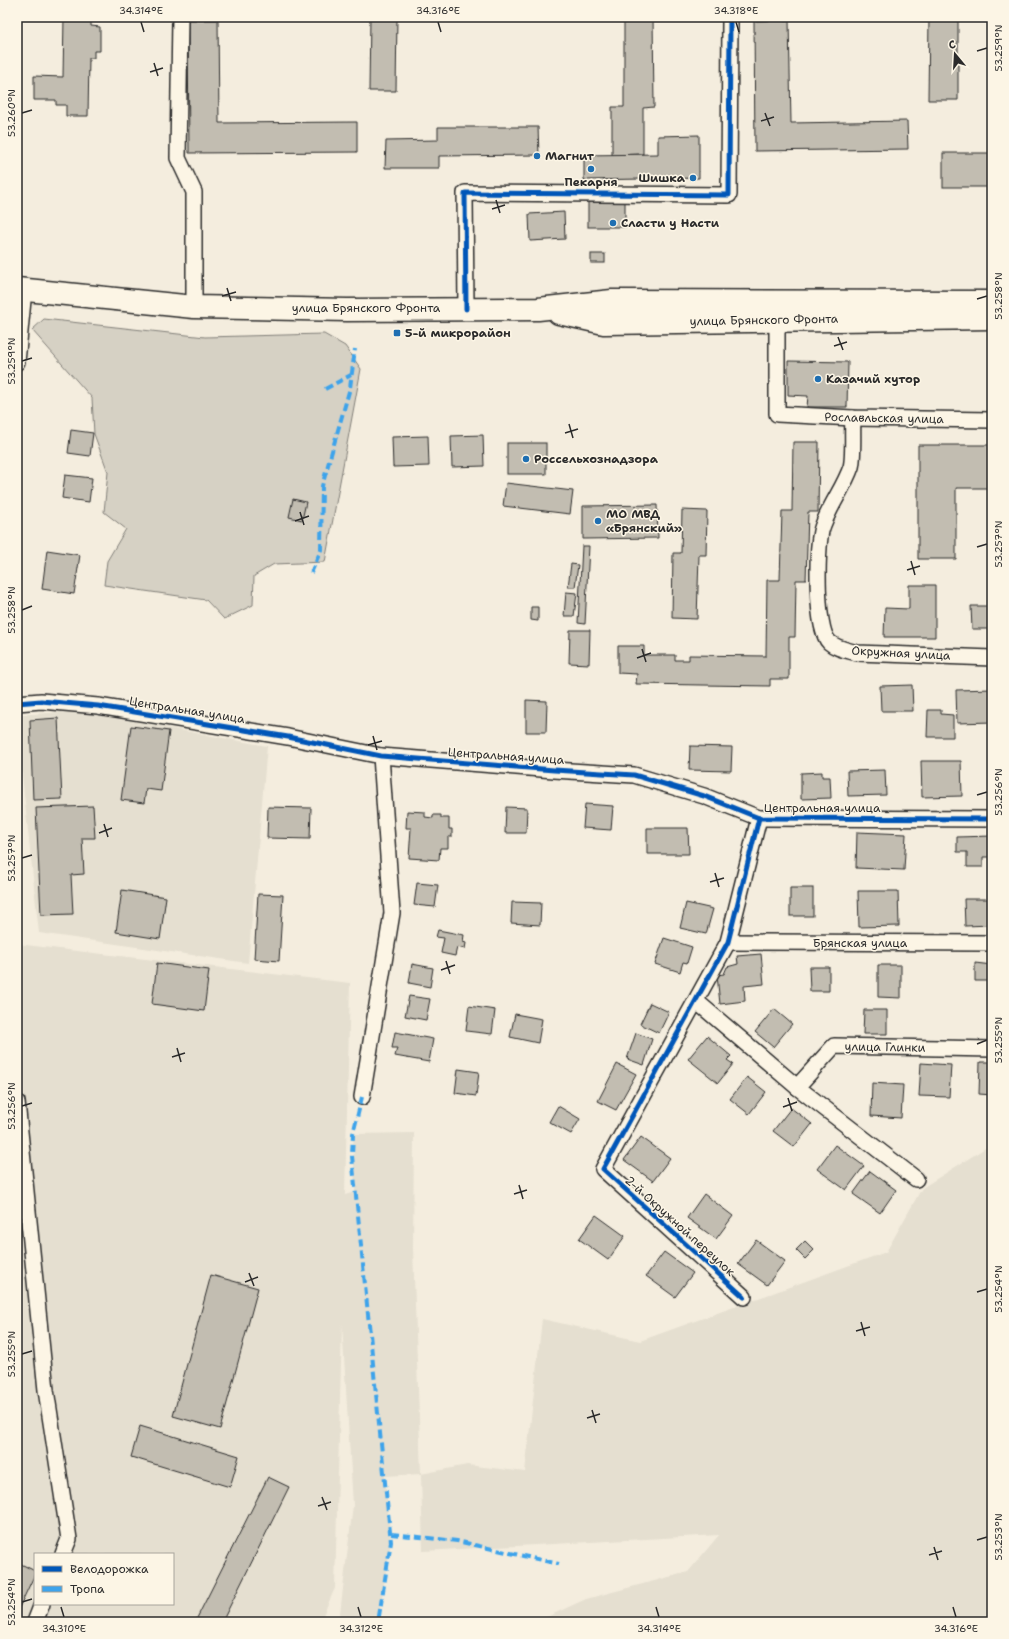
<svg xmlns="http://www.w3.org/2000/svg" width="1009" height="1639" font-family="'Shantell Sans',sans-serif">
<rect width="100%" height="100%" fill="#f4edde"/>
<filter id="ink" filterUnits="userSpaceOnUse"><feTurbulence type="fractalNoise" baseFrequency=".025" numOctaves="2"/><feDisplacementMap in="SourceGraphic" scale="8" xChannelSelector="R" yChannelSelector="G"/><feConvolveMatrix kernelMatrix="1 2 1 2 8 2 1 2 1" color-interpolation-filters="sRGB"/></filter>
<g filter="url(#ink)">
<g fill="#e5dfd0" fill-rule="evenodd">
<polygon points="77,711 267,746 248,963 39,933 17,728 17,715"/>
<path d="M17,944L350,983L345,1195L355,1192L353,1134L414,1133L413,1248L421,1474L467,1465L525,1472L542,1319L640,1341L886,1252L922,1188L987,1147L992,1146V1622H536L586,1599L688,1572L719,1535L423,1551L421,1474L385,1476L391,1542L378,1622H339L353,1505L342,1324L335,1588L320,1622H17ZM35,1554H173V1604H35Z"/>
</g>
<polygon fill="#d6d1c4" stroke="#807e78" points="44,319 205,337 324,334 345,346 361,369 325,562 274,564 254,576 253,605 224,619 206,600 104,585 107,561 126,529 104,512 108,472 94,434 92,398 32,330"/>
<g fill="#c2bdb1" stroke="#2b2b2b">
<polygon points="64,17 91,17 91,26 100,27 100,51 94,51 94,58 89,58 88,116 66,116 66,105 56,105 56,100 34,100 34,76 63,77"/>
<polygon points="370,17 397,17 396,91 369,91"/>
<polygon points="624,17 653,17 654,107 643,108 643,154 612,155 612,107 624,107"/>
<polygon points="929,17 958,17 958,100 928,100"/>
<polygon points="188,20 218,20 219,123 357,122 357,152 189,153"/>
<polygon points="789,20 791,123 907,121 908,149 755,151 754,21"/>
<polygon points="438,127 538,127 539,155 439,156 439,168 385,168 386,141 438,140"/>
<polygon points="699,135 699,178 584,180 584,155 658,154 658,136"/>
<rect x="943" y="153" width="49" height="34"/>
<rect x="588" y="202" width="37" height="25"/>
<polygon points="564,212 565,239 530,241 529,214"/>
<rect x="591" y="254" width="14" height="9"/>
<polygon points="788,361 848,362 847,407 807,407 808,396 788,395"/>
<polygon points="71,430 93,433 90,456 68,453"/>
<polygon points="483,435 484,466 452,467 451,436"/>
<polygon points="428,436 429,466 393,467 392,437"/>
<polygon points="793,442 819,442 818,512 808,512 806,580 796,580 795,637 789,637 789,679 770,679 770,686 636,684 637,674 618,673 618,646 644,646 644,655 675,655 675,660 689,660 689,655 766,656 767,580 780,580 782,511 792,511"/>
<rect x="507" y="443" width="39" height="31"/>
<polygon points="918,445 992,445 992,488 956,488 956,559 918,559"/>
<polygon points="65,475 92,478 89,502 62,498"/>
<polygon points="506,483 573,491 570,514 503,506"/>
<polygon points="293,499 306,502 302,520 289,517"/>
<polygon points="657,505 658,538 583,539 583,506"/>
<polygon points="682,510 707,511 706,555 699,555 697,619 672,618 673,553 681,553"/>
<polygon points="582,546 589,546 585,624 578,623"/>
<polygon points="47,550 80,555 74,594 42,589"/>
<polygon points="571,564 578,565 575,587 568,587"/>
<polygon points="909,585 935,585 935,637 884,637 885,608 909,609"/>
<polygon points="566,592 577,593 574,616 564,616"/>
<polygon points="971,606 992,606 992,629 972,629"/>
<polygon points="531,607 538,607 538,621 531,620"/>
<polygon points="570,630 590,630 589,664 569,663"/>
<polygon points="912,685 913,711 881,711 880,686"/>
<polygon points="992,689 992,722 957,723 956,690"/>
<polygon points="526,700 547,701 546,732 526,732"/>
<polygon points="928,710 941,710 941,714 953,715 953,737 927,737"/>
<polygon points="58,718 62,799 33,800 30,720"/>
<polygon points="131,726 169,731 161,791 146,789 144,803 121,800"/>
<polygon points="690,746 732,747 731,771 689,770"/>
<polygon points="921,761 961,761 962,796 922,797"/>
<polygon points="885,770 886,795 848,796 847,771"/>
<polygon points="822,772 822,777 830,777 831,798 801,799 801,773"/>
<polygon points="585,804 613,806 611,830 583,828"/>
<polygon points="93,806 95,838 82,838 84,874 71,875 73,914 41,915 36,808"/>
<polygon points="268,807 311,808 310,839 267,838"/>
<polygon points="506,807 527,808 526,833 505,833"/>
<polygon points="407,811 425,812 425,817 433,818 433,815 441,815 441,818 449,818 449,829 452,829 452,837 448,837 448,848 440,848 439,860 409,858 411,828 406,828"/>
<polygon points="647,828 688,828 689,854 647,854"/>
<polygon points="857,832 906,834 904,870 856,868"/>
<polygon points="992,836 992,857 983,857 983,867 967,867 967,852 957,852 957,837"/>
<polygon points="417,883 438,885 435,907 414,905"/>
<rect x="790" y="888" width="23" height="28"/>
<polygon points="122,890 166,897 160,939 116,932"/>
<polygon points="858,891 898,891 899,926 859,927"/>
<polygon points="258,894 283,895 279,961 254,959"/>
<polygon points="964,899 992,899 992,925 965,926"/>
<polygon points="512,902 541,903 540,925 511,923"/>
<polygon points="686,903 713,909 706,934 680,928"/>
<polygon points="438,930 464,935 463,942 466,943 465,949 457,947 455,956 441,953 444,938 436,937"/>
<polygon points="664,938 692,947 687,963 683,962 680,972 655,964"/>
<polygon points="761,954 764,984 744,986 745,1001 720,1004 717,975 724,974 727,967 738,964 737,956"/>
<polygon points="157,963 209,970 204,1011 152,1004"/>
<polygon points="975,963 992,965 992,981 975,981"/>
<polygon points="412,964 433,968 430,987 409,983"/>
<polygon points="878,965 901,965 901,998 878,997"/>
<polygon points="809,967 829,967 829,991 810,991"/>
<polygon points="409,996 430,999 426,1020 405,1016"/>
<polygon points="650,1003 669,1012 659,1033 640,1024"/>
<polygon points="469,1006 495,1010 492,1034 466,1031"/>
<polygon points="774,1009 792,1024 773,1047 755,1032"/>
<polygon points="864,1010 887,1010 887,1034 863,1034"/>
<polygon points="515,1014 542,1019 538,1043 510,1037"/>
<polygon points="395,1032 433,1039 429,1062 395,1056 397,1048 392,1048"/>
<polygon points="636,1033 652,1039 644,1065 627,1059"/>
<polygon points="707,1036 731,1056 727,1060 733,1064 718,1083 688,1059"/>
<polygon points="980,1062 992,1062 992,1095 979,1094"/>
<polygon points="921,1063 951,1065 949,1097 919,1096"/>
<polygon points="617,1064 636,1074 616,1110 598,1101"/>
<polygon points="458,1069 479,1072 476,1096 455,1093"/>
<polygon points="747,1077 766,1092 749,1114 730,1099"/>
<polygon points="872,1083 903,1085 901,1118 871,1116"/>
<polygon points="558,1106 580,1119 571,1134 549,1122"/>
<polygon points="791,1108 812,1124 794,1147 773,1131"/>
<polygon points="641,1137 670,1158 653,1181 624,1160"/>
<polygon points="835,1145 864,1166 846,1190 817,1169"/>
<polygon points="870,1171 896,1190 880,1213 853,1194"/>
<polygon points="704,1194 733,1216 716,1239 687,1218"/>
<polygon points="596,1215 625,1236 608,1260 579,1239"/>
<polygon points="756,1240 785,1261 767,1285 738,1264"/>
<polygon points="805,1241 814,1250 805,1259 796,1250"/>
<polygon points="664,1252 693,1273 675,1297 646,1276"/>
<polygon points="211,1275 258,1288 220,1429 173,1416"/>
<polygon points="140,1426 239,1456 230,1487 131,1457"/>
<polygon points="268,1477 289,1487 222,1622 195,1622"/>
<polygon points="17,1562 35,1571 35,1574 17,1612"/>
</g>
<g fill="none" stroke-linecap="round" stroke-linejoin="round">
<defs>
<g id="street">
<polyline points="180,17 178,158 194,192 194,307"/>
<polyline points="466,309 465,193 729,195 730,17"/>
<polyline points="777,311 777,414 853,418 992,420"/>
<polyline points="17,362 24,290"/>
<path d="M853,418C852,430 854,457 851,467C844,488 827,509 821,531C817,550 815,628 829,642C837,649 847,650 857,653L992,658"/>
<polyline points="17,703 41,701 98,706 288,737 381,756 554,770 634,775 704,796 759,818 992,819"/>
<polyline points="728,942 992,943"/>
<polyline points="696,1001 797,1087 916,1179"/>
<polyline points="797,1087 834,1046 992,1049"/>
<polyline points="362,1097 392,913 381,756"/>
<polyline points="17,1102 46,1390 69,1539 63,1554"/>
<polyline points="744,1297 603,1169 728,942 759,818"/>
<polyline points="35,1622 42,1604"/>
</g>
<g id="primary">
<polyline points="17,289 194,307 347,310 538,309 612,301 992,302"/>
<polyline points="559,313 604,323 992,318"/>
</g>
</defs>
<use href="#street" stroke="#2b2b2b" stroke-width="18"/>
<use href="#primary" stroke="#2b2b2b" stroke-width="25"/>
<use href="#street" stroke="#fcf5e5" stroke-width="15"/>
<use href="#primary" stroke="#fcf5e5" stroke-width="22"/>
<g stroke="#3ea3eb" stroke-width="4" stroke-dasharray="8 4" stroke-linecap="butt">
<polyline points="325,389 351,375"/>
<polyline points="311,573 321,550 322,486 350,388 355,349"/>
<polyline points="362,1097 353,1134 352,1156 391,1542 378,1622"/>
<polyline points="391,1534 457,1541 559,1564"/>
</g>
<defs>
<g id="cycleway">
<polyline points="466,309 465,193 729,195 730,17"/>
<polyline points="17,703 41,701 98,706 288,737 381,756 554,770 634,775 704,796 759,818 992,819"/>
<polyline points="744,1297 603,1169 728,942 759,818"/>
</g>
</defs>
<use href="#cycleway" stroke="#fcf5e5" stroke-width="8"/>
<use href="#cycleway" stroke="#0057b8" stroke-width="5"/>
</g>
</g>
<path fill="none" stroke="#2b2b2b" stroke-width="1.5" d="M141,22L144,32M438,22L441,32M736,22L739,32M977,51L987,48M154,63L158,76M150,72L163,68M22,113L32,110M765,113L770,126M761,121L774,117M496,200L500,213M492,209L505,205M227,288L231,301M222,296L236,292M977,299L987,296M838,337L843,350M834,346L847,342M22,361L32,358M569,424L573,438M565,433L578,429M300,512L304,525M295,521L309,516M977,547L987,544M911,561L915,575M907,570L920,566M22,610L32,606M642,649L646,662M637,658L651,653M373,736L377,750M368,745L382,741M977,795L987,792M104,824L108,837M99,833L112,828M22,858L32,855M715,873L719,887M710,882L724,878M446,961L450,974M441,970L455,965M977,1044L987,1040M177,1048L181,1062M172,1057L185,1053M788,1098L792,1111M22,1106L32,1103M783,1107L797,1102M519,1185L523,1199M514,1194L527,1190M249,1273L254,1286M245,1282L258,1277M977,1292L987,1289M861,1322L865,1336M856,1331L870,1327M22,1354L32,1351M592,1410L596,1423M587,1418L600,1414M322,1497L327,1510M318,1506L331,1502M977,1540L987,1537M934,1547L938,1560M929,1555L942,1551M22,1602L32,1599M61,1607L64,1617M358,1607L361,1617M656,1607L659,1617M953,1607L956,1617"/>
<g fill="#1f6fb2" stroke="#fcf5e5" stroke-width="1.5">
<circle cx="537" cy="156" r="4"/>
<circle cx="591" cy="169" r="4"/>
<circle cx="693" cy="178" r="4"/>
<circle cx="613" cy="223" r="4"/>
<rect x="393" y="329" width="8" height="8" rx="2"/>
<circle cx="818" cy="379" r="4"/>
<circle cx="526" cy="459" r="4"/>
<circle cx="598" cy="521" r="4"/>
</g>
<g text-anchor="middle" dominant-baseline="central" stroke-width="3" stroke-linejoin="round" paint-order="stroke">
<g font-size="12" font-weight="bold" fill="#2b2b2b" stroke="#fcf5e5" text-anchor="start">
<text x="545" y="156">Магнит</text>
<text x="685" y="178" text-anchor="end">Шишка</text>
<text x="591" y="182" text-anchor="middle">Пекарня</text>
<text x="621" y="223">Сласти у Насти</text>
<text x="405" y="333">5-й микрорайон</text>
<text x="826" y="379">Казачий хутор</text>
<text x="534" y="459">Россельхознадзора</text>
<text x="606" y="514">МО МВД<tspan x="606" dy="14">«Брянский»</tspan></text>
</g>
<g font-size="12" fill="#2b2b2b" stroke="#fcf5e5">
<text x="366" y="308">улица Брянского Фронта</text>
<text transform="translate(764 320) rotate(-1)">улица Брянского Фронта</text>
<text transform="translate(884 418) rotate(1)">Рославльская улица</text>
<text transform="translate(901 653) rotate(3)">Окружная улица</text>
<text transform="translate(187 710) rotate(9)">Центральная улица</text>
<text transform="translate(506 756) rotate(4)">Центральная улица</text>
<text x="822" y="808">Центральная улица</text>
<text x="860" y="943">Брянская улица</text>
<text transform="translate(885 1047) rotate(1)">улица Глинки</text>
<text transform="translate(680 1226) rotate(42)">2-й Окружной переулок</text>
</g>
</g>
<rect width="1009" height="1639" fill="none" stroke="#fcf5e5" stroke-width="44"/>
<rect x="34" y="1553" width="140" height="52" fill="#fcf5e5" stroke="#a8a49b"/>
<rect x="42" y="1566" width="20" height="6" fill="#0057b8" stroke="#a8a49b"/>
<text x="70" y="1573" font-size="12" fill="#2b2b2b">Велодорожка</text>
<rect x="42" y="1586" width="20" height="6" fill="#3ea3eb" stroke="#a8a49b"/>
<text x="70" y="1593" font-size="12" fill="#2b2b2b">Тропа</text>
<g transform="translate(955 54) rotate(342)" stroke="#fcf5e5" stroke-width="3" paint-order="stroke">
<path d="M0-3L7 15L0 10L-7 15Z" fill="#2b2b2b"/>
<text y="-6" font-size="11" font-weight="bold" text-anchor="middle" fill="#2b2b2b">С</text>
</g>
<rect x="22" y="22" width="965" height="1595" fill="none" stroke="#2b2b2b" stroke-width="1.5"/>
<g font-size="10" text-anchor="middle" fill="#2b2b2b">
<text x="141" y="14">34.314°E</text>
<text x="438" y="14">34.316°E</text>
<text x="736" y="14">34.318°E</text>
<text transform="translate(998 48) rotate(-90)" y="4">53.259°N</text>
<text transform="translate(11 113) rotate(-90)" y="4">53.260°N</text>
<text transform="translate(998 296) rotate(-90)" y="4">53.258°N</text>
<text transform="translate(11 361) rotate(-90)" y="4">53.259°N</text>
<text transform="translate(998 544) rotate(-90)" y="4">53.257°N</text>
<text transform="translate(11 610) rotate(-90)" y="4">53.258°N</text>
<text transform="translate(998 792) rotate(-90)" y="4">53.256°N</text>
<text transform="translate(11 858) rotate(-90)" y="4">53.257°N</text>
<text transform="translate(998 1040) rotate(-90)" y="4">53.255°N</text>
<text transform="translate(11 1106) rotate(-90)" y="4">53.256°N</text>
<text transform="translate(998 1289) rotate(-90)" y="4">53.254°N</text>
<text transform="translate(11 1354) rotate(-90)" y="4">53.255°N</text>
<text transform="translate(998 1537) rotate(-90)" y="4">53.253°N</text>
<text transform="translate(11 1602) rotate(-90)" y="4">53.254°N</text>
<text x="64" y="1632">34.310°E</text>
<text x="361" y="1632">34.312°E</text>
<text x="659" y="1632">34.314°E</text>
<text x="956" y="1632">34.316°E</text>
</g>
</svg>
